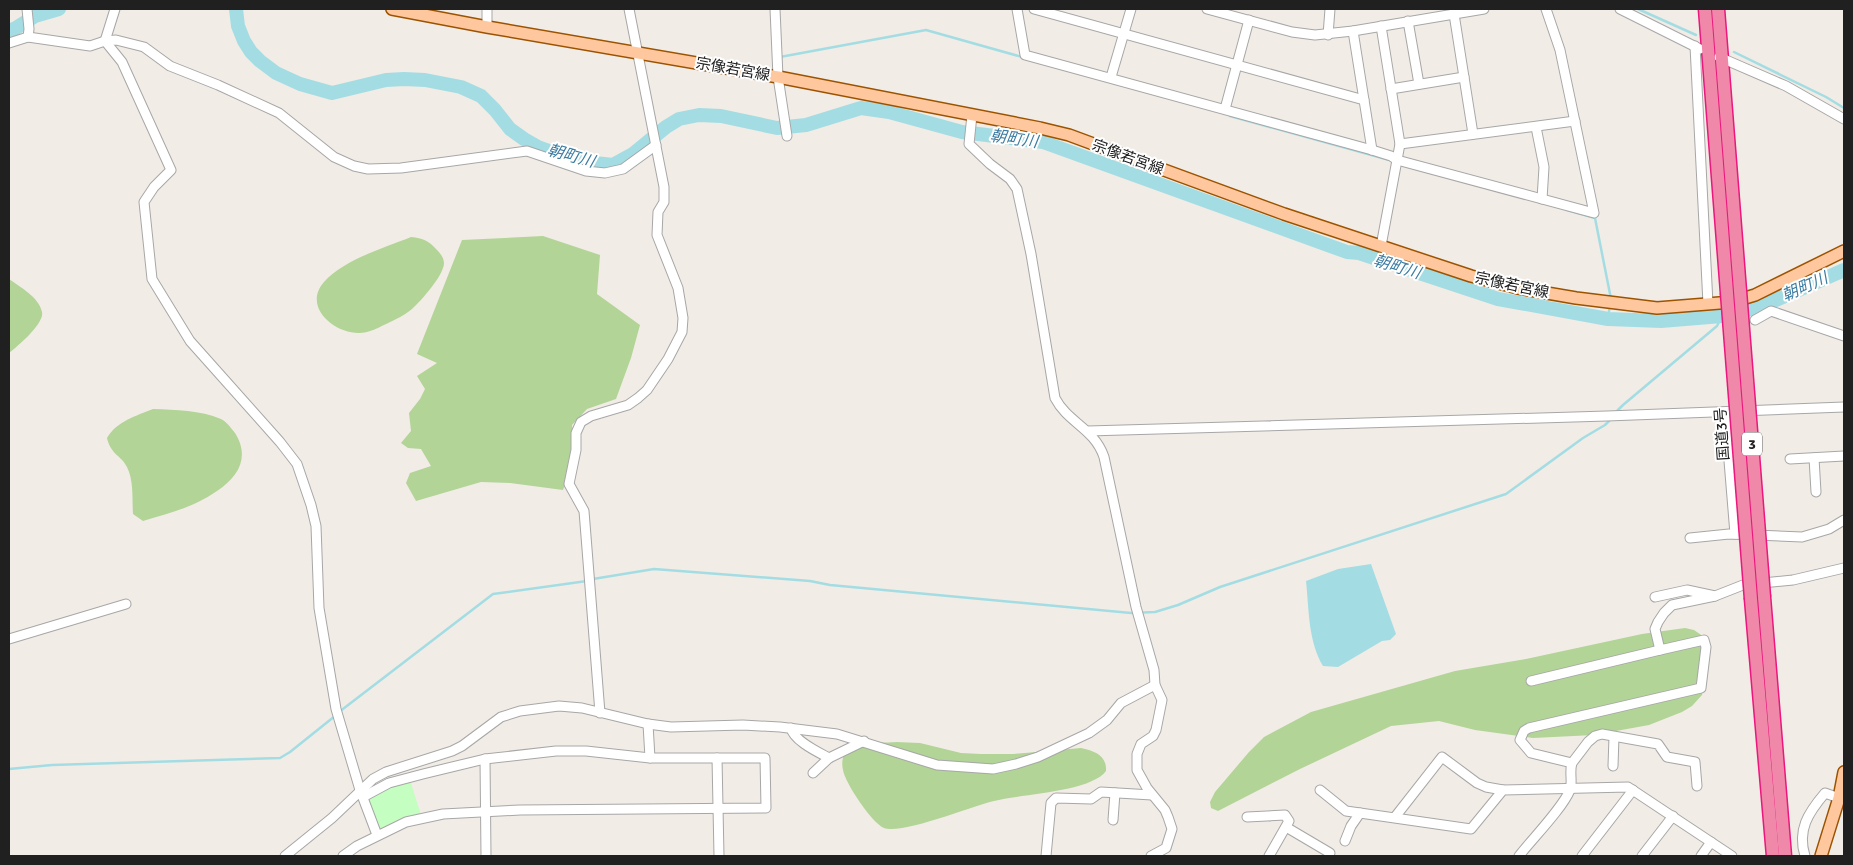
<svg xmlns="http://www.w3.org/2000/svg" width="1853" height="865" font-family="Signika,'Noto Sans JP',sans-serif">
<rect width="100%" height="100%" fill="#f2ece6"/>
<g fill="#b2d497">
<polygon points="543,236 600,255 597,294 640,325 631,358 616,399 587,409 572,425 575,457 563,490 510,483 481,482 416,501 406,483 410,473 431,466 421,449 408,448 401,443 411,431 409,413 420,399 425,389 417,376 437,363 417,354 462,240"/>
<path d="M411,237C423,238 429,241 437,250C440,253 444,258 444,263C444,275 421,301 412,309C403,317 389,322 378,328C373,330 366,333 360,333C335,334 302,307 324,282C343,260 384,248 411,237Z"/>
<path d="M9,279C20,287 39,297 42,312C45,323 17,347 9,353Z"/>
<path d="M153,409C176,410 200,410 221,419C227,422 231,428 235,433C250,457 239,476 217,491C194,507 170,513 143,521L133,514C132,499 134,481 127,467C121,455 111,455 107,438C117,421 136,416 153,409Z"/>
<polygon points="1685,628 1694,630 1707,639 1705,683 1702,695 1692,706 1682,712 1649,725 1594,735 1533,738 1475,730 1439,721 1391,726 1300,769 1218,811 1211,808 1210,802 1215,792 1249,752 1264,737 1311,712 1455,671 1526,659 1642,634"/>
<path d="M896,742L920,743L961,753L981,754H1013L1081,748C1094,751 1107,755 1106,771C1091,792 1020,794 994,801C972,806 902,835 884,828C872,823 845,783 843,770C841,761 843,752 851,746C858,742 886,743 896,742Z"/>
</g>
<polygon fill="#c4fec0" points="410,780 421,815 380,830 377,828 367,800 390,785"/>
<path fill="#a3dde3" d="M1371,564L1396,634L1390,640L1382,641L1338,667L1323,666C1308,641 1309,609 1306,581L1338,569Z"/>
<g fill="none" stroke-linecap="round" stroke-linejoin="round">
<g stroke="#a3dde3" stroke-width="2.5">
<polyline points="1638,9 1696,35"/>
<polyline points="1734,52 1826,97 1844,108"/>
<polyline points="780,57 926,30 1022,57"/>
<polyline points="1230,116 1393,161"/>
<polyline points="1567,210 1595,218 1611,299"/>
<polyline points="1608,319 1610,304"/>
<polyline points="1615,413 1623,405 1717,326 1722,316"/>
<polyline points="593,579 654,569 810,581 830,585 1131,613 1155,612 1178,605 1220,587 1506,494 1583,438 1605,425 1612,418"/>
<polyline points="339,712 493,594 587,581"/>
<polyline points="9,769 52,765 280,758 290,752 335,716"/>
</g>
<g stroke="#a3dde3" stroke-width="14">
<polyline points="236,9 238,26 244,41 251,52 260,61 276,73 300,84 332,93 386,80 404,79 425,80 461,87 481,96 495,110 510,129 524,139 538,147 577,161 613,165 633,154 666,127 679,119 699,115 721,116 777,128 806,125 861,108 889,112 962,132 1043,142 1347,252 1359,253 1498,299 1608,319 1661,321 1722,316 1760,307 1844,270"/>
<polyline points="9,31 16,28 35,16 59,9"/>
</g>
<defs>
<g id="minor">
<polyline points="27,9 29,29 28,37"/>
<polyline points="487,9 487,27"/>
<polyline points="775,9 778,77 787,136"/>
<polyline points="1017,9 1025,55 1372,150 1391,156 1397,160 1594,213 1560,50 1546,9"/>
<polyline points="1034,9 1364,100 1372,150"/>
<polyline points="1207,9 1292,32 1315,35 1353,31 1484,9"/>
<polyline points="1620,9 1700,49"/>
<polyline points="1454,14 1473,134"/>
<polyline points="1408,21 1419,84"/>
<polyline points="1381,26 1400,144 1381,246"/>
<polyline points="1353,31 1364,100"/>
<polyline points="1328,35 1330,9"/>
<polyline points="105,41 122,62 171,170 154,187 144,202 152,279 190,341 280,442 297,464 311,505 316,526 319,608 336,709 360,790 377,835"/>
<polyline points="105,41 115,9"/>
<polyline points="9,43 28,37 90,46 105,41 116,40 144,47 170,66 218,85 279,113 334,157 354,166 368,169 401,168 527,151 586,171 605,173 623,169 656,145"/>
<polyline points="1695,46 1708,304"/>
<polyline points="1719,57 1786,86 1844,119"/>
<polyline points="1111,77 1131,9"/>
<polyline points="1391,89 1464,77"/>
<polyline points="1225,109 1249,20"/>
<path d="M972,115L969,144L990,164L1010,179L1017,189L1031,254L1055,398C1068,423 1094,428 1104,457L1136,607L1154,670L1155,685L1162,700L1156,730L1153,736L1141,744L1137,754V770L1147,788L1165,810L1168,817L1172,829L1166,848L1151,856"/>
<polyline points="1536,127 1544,167 1542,199"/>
<polyline points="1400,144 1575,121"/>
<polyline points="1755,320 1771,311 1844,336"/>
<polyline points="1725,412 1735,534"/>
<polyline points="1088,431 1607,416 1844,407"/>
<polyline points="1814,458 1816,492"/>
<polyline points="1790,459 1844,456"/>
<polyline points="1690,538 1729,534 1802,537 1829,529 1844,520"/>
<polyline points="1655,597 1687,590 1715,596 1743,585 1793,580 1844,568"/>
<polyline points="9,639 126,604"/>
<polyline points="1531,681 1660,650"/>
<polyline points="600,713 584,511 569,484 576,450 576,433 581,422 591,416 628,405 638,398 647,390 668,359 682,332 683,318 678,288 657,235 658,212 664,202 664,187 629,9"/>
<polyline points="648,724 650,758"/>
<path d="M791,728C794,741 818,752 829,758"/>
<polyline points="485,759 486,856"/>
<polyline points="1572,763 1531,753 1520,740 1524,731 1529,728 1701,688 1706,647 1704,640 1660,650 1655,629 1658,622 1664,613 1672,605 1715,596"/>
<polyline points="1613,766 1614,737"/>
<polyline points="813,773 829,758 864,741"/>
<polyline points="1320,790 1346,811 1360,813"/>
<polyline points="363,797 389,783 423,774 485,759 556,751 586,751 650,758 717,758 719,856"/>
<polyline points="1247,817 1285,815 1289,821 1269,856"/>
<polyline points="1395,817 1442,757 1477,783 1486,787 1503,790"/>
<polyline points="1113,820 1115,793"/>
<polyline points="1286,827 1330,853"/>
<polyline points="1345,841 1351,826 1360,813 1471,829 1503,790 1628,787 1732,856"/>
<polyline points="285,856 332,818 373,779 386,772 452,751 462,746 501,717 520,711 559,706 582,708 648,724 671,727 743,725 780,727 837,734 937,765 993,769 1016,764 1038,757 1089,733 1107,720 1121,703 1155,685"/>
<polyline points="343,856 357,846 406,822 443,814 520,810 766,808 765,758 717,758"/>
<polyline points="1046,856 1051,803 1056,798 1091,799 1101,792 1152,795"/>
<path d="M1519,856C1532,839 1562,809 1570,790C1573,782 1569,772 1572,763L1588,742L1595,736L1602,734L1658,744L1667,757L1695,762L1697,786"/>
<polyline points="1582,856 1633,790"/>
<polyline points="1642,856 1673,816"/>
<polyline points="1701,856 1711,842"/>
<path d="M1805,856C1797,830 1808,813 1825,793L1839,798"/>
</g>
<g id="major">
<polyline points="392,9 487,27 778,77 1040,128 1069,135 1096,145 1284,214 1471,276 1518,288 1576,298 1657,308 1732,302 1755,295 1844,251"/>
<polyline points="1821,856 1839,798 1844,772"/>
</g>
<g id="highway">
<polyline points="1705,9 1727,293"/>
<polyline points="1718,9 1740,291"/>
<polyline points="1764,597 1785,856"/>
<polyline points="1751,599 1773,856"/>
</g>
</defs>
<use href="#minor" stroke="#a7a7a7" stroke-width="11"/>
<use href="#major" stroke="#9c5300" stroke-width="14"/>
<use href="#highway" stroke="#eb177d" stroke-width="15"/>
<use href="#minor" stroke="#fff" stroke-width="9"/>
<use href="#major" stroke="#ffc79d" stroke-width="11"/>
<use href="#highway" stroke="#ef88a9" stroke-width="12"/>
<defs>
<g id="highway-bridge">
<polyline points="1740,291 1764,597"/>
<polyline points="1727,293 1751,599"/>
</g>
</defs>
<use href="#highway-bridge" stroke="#eb177d" stroke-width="15" stroke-linecap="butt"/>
<use href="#highway-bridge" stroke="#ef88a9" stroke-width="12"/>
</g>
<g text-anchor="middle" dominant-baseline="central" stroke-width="4" stroke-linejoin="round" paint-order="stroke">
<rect fill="#fff" stroke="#636363" stroke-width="1" x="1742" y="432.5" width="20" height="23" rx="4"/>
<g font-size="14" font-weight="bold" fill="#202020">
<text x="1752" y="444">3</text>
</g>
<g font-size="15" fill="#202020" stroke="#fff">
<text transform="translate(733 69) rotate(10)">宗像若宮線</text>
<text transform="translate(1128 157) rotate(20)">宗像若宮線</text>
<text transform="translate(1512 285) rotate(12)">宗像若宮線</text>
<text transform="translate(1722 434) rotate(-94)">国道3号</text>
</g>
<g font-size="16" font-style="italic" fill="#3c7ca1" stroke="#fff">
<text transform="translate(1014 139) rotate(8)">朝町川</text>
<text transform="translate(571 156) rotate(15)">朝町川</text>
<text transform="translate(1397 267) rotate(17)">朝町川</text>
<text transform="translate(1805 287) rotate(-24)">朝町川</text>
</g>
</g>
<rect width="1853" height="865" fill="none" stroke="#202020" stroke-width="20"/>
</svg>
